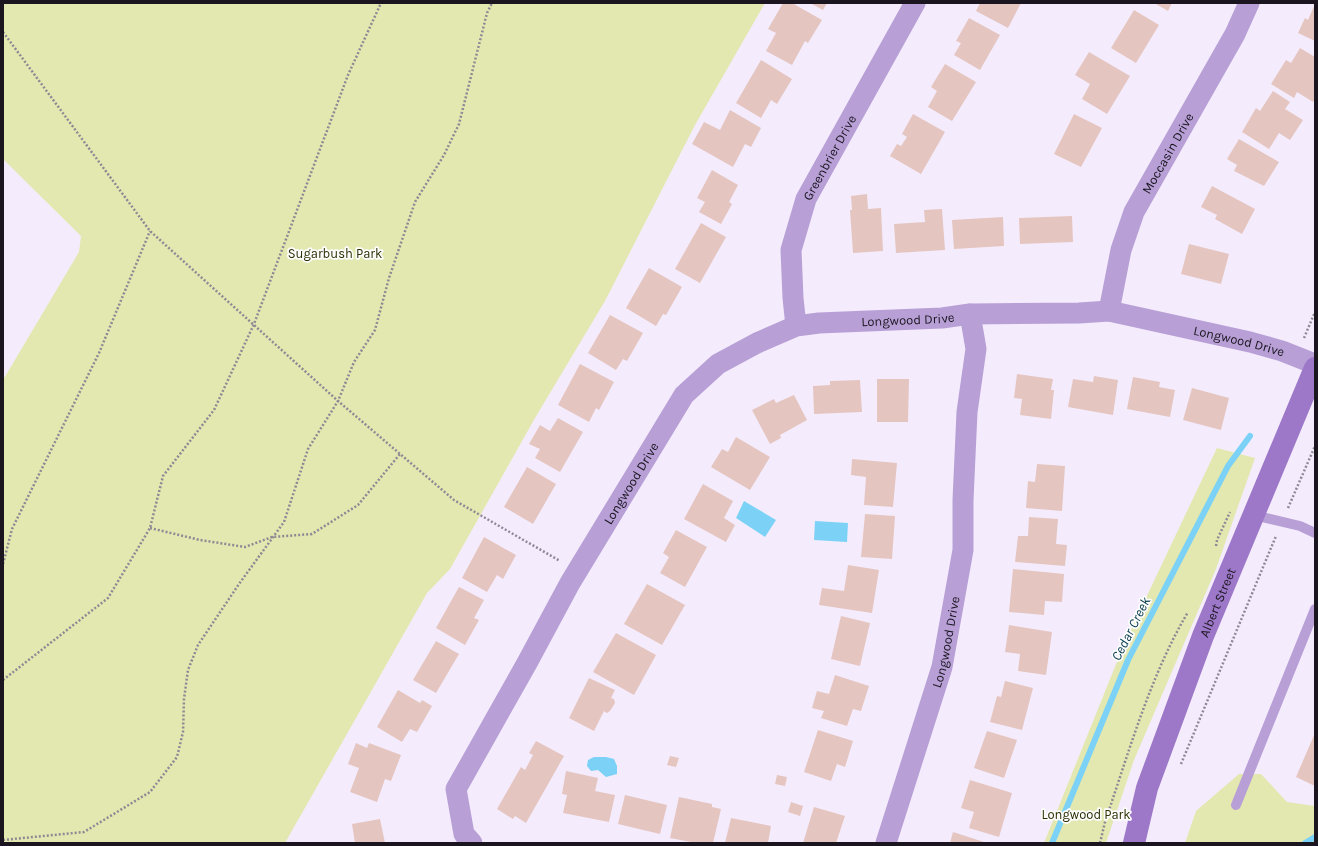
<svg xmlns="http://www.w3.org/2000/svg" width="1318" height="846" font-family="Karla,sans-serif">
<rect width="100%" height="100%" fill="#f4ecfc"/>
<g fill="#e2e8af">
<polygon points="3,3 765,3 695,125 605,301 535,418 450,569 427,593 285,843 3,843 3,380 79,252 81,236 3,159"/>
<polygon points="1217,448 1255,458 1216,569 1134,760 1106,843 1044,843 1125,642"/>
<polygon points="1239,774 1261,774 1287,802 1315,806 1315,843 1185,843 1196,811"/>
</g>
<g fill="#7bd2f6">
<polygon points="744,501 776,520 765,537 736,518"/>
<polygon points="815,521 848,523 847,542 814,540"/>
<polygon points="594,757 606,757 614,759 617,766 617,774 606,777 598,770 591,771 587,766 588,760"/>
</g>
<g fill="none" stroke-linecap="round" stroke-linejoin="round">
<g stroke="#7bd2f6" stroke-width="6">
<polyline points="1052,843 1128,660 1228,466 1250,436"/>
<polyline points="1305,843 1315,837"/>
</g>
</g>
<g fill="#e5c5c0">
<polygon points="783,3 792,3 822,20 808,43 805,41 792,65 766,51 776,33 768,29"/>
<polygon points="810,3 827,3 823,10"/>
<polygon points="980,3 1021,3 1008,28 976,11"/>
<polygon points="1154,3 1172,3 1168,11"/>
<polygon points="1315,4 1315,41 1298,33 1305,18 1308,20"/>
<polygon points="1134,10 1159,25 1136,63 1111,48"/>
<polygon points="969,18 1000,35 980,70 954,55 961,43 956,41"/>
<polygon points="1300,48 1315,57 1315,98 1313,102 1297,92 1294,98 1271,84 1286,60 1291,63"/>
<polygon points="1089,52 1130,76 1107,114 1082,99 1090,84 1075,75"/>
<polygon points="761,60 792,79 777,104 771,100 761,118 736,103"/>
<polygon points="945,64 976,82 952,121 928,107 937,91 931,87"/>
<polygon points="1273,91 1290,102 1285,109 1303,120 1290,140 1279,133 1269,149 1242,132 1256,108 1260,111"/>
<polygon points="730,110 761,128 751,147 745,144 733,167 692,144 704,122 720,130"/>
<polygon points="913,114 945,132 921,174 890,156 897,144 901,146 907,137 902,134"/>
<polygon points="1074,114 1102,128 1081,167 1054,154"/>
<polygon points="1239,139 1279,162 1264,186 1234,171 1237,165 1227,159"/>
<polygon points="712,170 738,185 729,202 732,204 721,224 699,212 705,202 697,198"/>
<polygon points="1212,186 1255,209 1242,234 1215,219 1217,215 1201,207"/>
<polygon points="867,194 868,209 881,208 883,251 853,253 850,210 852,210 851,196"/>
<polygon points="942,209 945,250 896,253 894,224 925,222 924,210"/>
<polygon points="1072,216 1073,242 1020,244 1019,218"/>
<polygon points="1003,217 1004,246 954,249 952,220"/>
<polygon points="701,223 726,237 700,283 675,269"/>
<polygon points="1189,244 1229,254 1221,284 1181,274"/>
<polygon points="649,268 682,287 666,315 663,314 656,326 626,308"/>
<polygon points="610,315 643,333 627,361 623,359 616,370 588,353"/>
<polygon points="580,364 614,382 599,410 596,408 589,422 558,405"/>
<polygon points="1017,374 1053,379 1051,390 1054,390 1051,419 1020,415 1022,399 1014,398"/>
<polygon points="1094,376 1118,380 1113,415 1068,407 1073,379 1093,382"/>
<polygon points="1133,377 1160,382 1159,387 1175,390 1170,417 1127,409"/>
<polygon points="877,379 909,379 908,422 877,422"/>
<polygon points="860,380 862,412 814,414 813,386 830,385 830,381"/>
<polygon points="1192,388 1229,398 1221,430 1183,420"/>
<polygon points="794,395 807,420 780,435 781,438 770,444 752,410 774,399 776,403"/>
<polygon points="558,418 583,432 560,472 535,458 540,449 529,444 540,425 550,431"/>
<polygon points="736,437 770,457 750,490 711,467 722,449 728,452"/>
<polygon points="852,459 897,463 893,507 864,505 866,477 851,475"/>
<polygon points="1037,464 1065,466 1062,511 1026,508 1028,481 1035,482"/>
<polygon points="527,467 556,484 533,524 504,507"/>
<polygon points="703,484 733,501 724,518 735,525 726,542 684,519"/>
<polygon points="865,514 895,516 892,559 861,557"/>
<polygon points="1029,517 1058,519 1056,544 1067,545 1065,566 1015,562 1018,536 1028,536"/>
<polygon points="676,530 707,547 685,587 660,573 669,557 663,553"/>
<polygon points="484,537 516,555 503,579 497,575 487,592 462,578"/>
<polygon points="848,565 879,570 872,613 819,605 822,588 844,591"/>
<polygon points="1013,569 1064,574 1062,602 1045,601 1044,615 1009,612"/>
<polygon points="647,584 685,605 662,645 624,624"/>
<polygon points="459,587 484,600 474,618 479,620 465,645 436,628"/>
<polygon points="841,616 870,623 860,666 831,659"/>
<polygon points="1009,625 1052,632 1046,675 1018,671 1020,654 1005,652"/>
<polygon points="616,633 656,655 634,695 593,672"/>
<polygon points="436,641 459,654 436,693 413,680"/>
<polygon points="835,675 869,686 861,711 853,709 847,726 821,718 824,711 812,708 817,691 829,694"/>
<polygon points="589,678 615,690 611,698 614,699 615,703 610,711 607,713 604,711 594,731 569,718"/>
<polygon points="1005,681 1033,688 1022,730 990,722 997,696 1001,697"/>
<polygon points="398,690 420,703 422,700 432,706 417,732 410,729 402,742 377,727"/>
<polygon points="818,730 853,741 845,767 837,764 831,781 804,772"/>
<polygon points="987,731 1017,740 1004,778 974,768"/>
<polygon points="1315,733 1315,786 1296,777"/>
<polygon points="536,741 564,756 526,823 515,816 513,819 497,809 521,767 525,770 533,755 529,753"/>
<polygon points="356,743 367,748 369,743 401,755 391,781 385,779 377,802 350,792 359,768 348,764"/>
<polygon points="670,756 679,758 676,767 667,765"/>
<polygon points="566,771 598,778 595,791 615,795 609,822 563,813 567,795 562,794"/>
<polygon points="777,775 787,777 785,786 775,784"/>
<polygon points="970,780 1012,793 999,837 969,828 974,812 961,808"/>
<polygon points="625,795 667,805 660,834 618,824"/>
<polygon points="679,797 712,804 712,807 721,809 713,843 696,843 670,838"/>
<polygon points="791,802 803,806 800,816 788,812"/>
<polygon points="814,807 845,816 836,843 803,843"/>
<polygon points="731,818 771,826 768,843 725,843"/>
<polygon points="380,819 385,843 355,843 352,824"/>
<polygon points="953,832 984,842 984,843 950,843"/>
</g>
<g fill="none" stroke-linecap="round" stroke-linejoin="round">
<g stroke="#8f8895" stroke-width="2.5" stroke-dasharray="2 2" stroke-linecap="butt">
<polyline points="3,32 150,231 338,401 454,500 560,561"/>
<polyline points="1304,338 1315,312"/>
<polyline points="1288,508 1315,446"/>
<polyline points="150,528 200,540 245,547 272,537 312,534 358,505 400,454"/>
<polyline points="1216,546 1217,540 1230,512"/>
<polyline points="3,564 12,529 99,353 150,231"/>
<polyline points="3,680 108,598 150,528 163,476 214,410 254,324 348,75 381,3"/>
<polyline points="1181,764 1276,536"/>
<polyline points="3,840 84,832 150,792 177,757 183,732 184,699 188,670 198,645 239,584 284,522 308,449 338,401 354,362 375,330 389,278 415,202 444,155 459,124 487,13 492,3"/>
<path d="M1100,843L1105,822C1129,752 1150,676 1188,612"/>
</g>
<g stroke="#b8a0d7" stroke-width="10">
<polyline points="1253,515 1300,526 1315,533"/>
<polyline points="1236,805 1315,609"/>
</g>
<g stroke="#b8a0d7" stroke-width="21">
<path id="s1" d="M1109,311L1121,250L1134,212L1235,34L1249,3"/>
<path id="s2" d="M796,326L793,298L791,250L806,199L915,3"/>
<path id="s3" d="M472,843L464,834L456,789L527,663L570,583L684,395L718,364L757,343L796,326L819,323L942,318L970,314L1079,313L1109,311L1250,342L1282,351L1315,364"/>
<path id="s4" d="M886,843L942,667L963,550V500L967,412L976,349L970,314"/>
</g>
<path stroke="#9d78c9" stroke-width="22" id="s5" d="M1134,843L1147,788L1203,636L1315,368"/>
</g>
<g text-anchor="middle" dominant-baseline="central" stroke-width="3.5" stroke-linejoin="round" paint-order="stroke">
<g font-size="13" fill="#1a151e" stroke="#fdfdfd">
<text stroke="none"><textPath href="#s1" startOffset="170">Moccasin Drive</textPath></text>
<text stroke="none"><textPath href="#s2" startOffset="177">Greenbrier Drive</textPath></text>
<text stroke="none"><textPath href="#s3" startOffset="758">Longwood Drive</textPath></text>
<text stroke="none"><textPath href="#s3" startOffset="1093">Longwood Drive</textPath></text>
<text stroke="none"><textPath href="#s3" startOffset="410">Longwood Drive</textPath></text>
<text stroke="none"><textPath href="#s5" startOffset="255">Albert Street</textPath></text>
<text stroke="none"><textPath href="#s4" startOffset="210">Longwood Drive</textPath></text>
</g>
<g font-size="13" fill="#2c2e03" stroke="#fdfdfd">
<text x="335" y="253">Sugarbush Park</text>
<text x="1086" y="814">Longwood Park</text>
</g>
<g font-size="14" font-style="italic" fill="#0e4254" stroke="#fdfdfd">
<text transform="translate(1131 629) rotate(-63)">Cedar Creek</text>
</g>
</g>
<rect width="1318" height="846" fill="none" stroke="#1a151e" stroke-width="8"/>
</svg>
